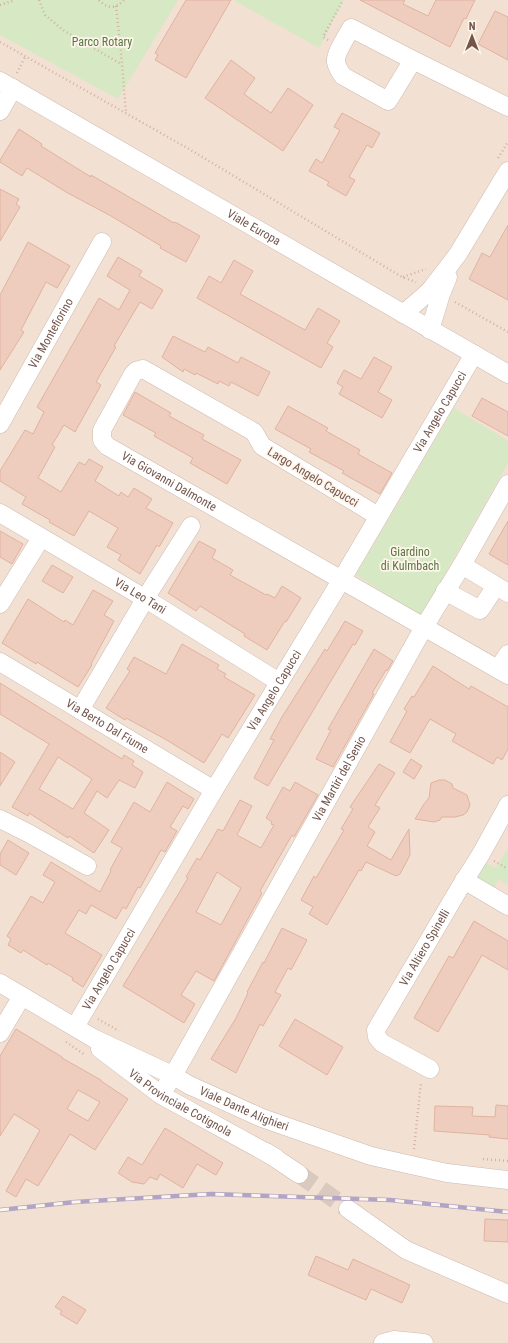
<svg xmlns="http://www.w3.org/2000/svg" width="508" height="1343" font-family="'Roboto Condensed',sans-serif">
<rect width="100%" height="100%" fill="#fbf0e5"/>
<rect fill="#f2e1d3" x="0" y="0" width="508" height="1343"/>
<g fill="#d6e8c4">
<polygon points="0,0 178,0 118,99 0,35"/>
<polygon points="233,0 344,0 319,48"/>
<polygon points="454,408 508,441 508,463 421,616 356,575"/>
<polygon points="508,848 508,885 499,879 493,890 477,880 486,863 496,868"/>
</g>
<g fill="#efcdbe" stroke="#e1b29f" fill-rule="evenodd">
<polygon points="186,0 231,0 186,78 155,60 158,55 155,53"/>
<polygon points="360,0 405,0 403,4 428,16 436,0 475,0 466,19 464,18 450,47"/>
<polygon points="495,11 508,17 508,60 478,44"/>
<polygon points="231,60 255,78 244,94 271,113 288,88 313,105 283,151 205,98"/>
<polygon points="342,113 380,133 372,148 367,145 349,177 355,180 346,196 327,185 329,182 309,171 316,159 322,163 340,130 334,127"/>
<polygon points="19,129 42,144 41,146 91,177 91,175 174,223 175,222 200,236 186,262 160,248 161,246 111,216 66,192 27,168 22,176 0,162 0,160"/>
<polygon points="0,189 19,199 16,204 20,207 0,241"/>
<polygon points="508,225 508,300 469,279 482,253 490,257"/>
<polygon points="28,242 70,266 57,288 46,282 21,330 24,332 0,370 0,295"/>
<polygon points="118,257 142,271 139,276 163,290 152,309 140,302 114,346 116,347 96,382 101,385 75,432 64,425 52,445 55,447 38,478 61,492 79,462 85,465 89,459 103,467 95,481 119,496 121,492 128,497 134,488 152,499 146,508 173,523 159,547 157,545 140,574 118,560 121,555 107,547 118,528 89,511 74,536 49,522 50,520 22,504 26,497 0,481 0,471 25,430 33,434 44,412 37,407 99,298 119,310 130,290 107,276"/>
<polygon points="234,260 253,271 240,294 305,330 318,308 340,321 327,343 333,347 321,368 197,298 209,276 221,283"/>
<polygon points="173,336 205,352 208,347 238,363 241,357 270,372 258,396 231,382 229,386 219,381 218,384 196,373 195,375 184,369 183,372 162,357"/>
<polygon points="374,357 392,367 378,392 392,400 382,418 339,394 343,387 337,383 344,370 361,379"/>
<polygon points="135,392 171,413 169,416 204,435 202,439 241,460 227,484 190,463 193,458 154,436 156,433 123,415"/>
<polygon points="482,398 508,412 508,436 472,416"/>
<polygon points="288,406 328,428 326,431 360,450 358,454 392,473 380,494 342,473 344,471 309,452 311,449 275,429"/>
<polygon points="508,521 508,565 489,554"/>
<polygon points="0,531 23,544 12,564 0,557"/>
<polygon points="199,541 216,550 212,558 233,570 230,575 266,595 267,594 275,598 282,586 301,598 286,622 285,621 267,650 244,636 245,634 200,606 196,611 168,593"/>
<polygon points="52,565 73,577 63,593 42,581"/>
<polygon points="93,590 113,601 104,615 114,621 91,664 92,665 78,687 37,662 36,664 2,643 28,599 64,622 65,620 73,625"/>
<polygon points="345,621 363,631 355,645 353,644 268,786 254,778 274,740 270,739 282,717 325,649 327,651"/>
<polygon points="182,644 219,665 217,669 226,674 224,677 255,695 228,738 222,734 204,763 165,739 126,718 125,720 106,708 130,671 127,669 134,657 166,674"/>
<polygon points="374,649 393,661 387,671 386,670 372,693 374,694 333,767 316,759 331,730 328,729"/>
<polygon points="433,666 469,689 471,686 508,707 508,749 502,760 497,757 493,764 452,741 456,734 430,719 410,753 390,742 407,711 404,709 412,696 414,697"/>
<path d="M0,683L122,759L124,755L134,761L132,765L143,772L135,788L119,780L107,798L97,791L84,813L109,830L94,853L69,836L68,838L29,813L28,816L12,807L49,744L0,714ZM58,757L92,779L73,809L39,789Z"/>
<polygon points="0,752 15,762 0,786"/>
<polygon points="411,759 422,766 414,779 403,772"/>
<polygon points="379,764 395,773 375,805 380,808 368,827 375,832 367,846 391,860 409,829 410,855 400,874 396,876 366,862 361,871 359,870 327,925 309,914 313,907 301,900 314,876 316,878 344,830 341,829 353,809 350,807"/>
<polygon points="439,780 445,780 452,784 453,788 467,795 470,805 467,812 463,815 455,817 442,817 440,820 434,822 415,819 424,804 429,798 431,783"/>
<polygon points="167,782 194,799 188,809 183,806 170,827 177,831 165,852 161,850 140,888 138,887 126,909 123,907 116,919 91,905 86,914 79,910 65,933 102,955 83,987 72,980 73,978 48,963 47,965 23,950 21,953 8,945 11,939 7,936 31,896 43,903 55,882 43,875 51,862 100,892 111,871 110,870 122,848 111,842 134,802 150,812"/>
<path d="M295,782L318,795L294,837L292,835L260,891L262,893L214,981L196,971L181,995L195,1004L184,1023L123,986L188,878L186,877L197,858L200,860L218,829L223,831L240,800L252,806L237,835L261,848L274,825L271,824L272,822L266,818L283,787L290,791ZM217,872L241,888L221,925L196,912Z"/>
<polygon points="8,840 29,853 16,875 0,865 0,854"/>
<polygon points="474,921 508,941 508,970 482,955 438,1032 414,1018 449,956 453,958"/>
<polygon points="282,928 307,940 291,970 288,968 275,992 281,995 263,1026 260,1024 236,1073 211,1059 236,1018 248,993 247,992 263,962 264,963"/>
<polygon points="295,1019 343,1047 327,1075 279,1046"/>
<path d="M16,1029L62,1057V1058L101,1080V1081L128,1099L95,1150L70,1134L38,1186L26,1179L16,1197L6,1191L40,1130L14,1114L0,1136V1056ZM78,1090L100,1102L88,1121L67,1109Z"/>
<polygon points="496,1105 508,1106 508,1139 489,1137 490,1135 434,1131 435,1106 473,1107 472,1116 495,1117"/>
<polygon points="165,1128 223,1163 216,1175 197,1164 183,1188 160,1174 157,1180 150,1177 144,1184 132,1182 118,1173 128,1157 142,1165"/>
<polygon points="485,1219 508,1220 508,1242 484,1241"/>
<polygon points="316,1256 348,1270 353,1259 410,1285 402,1303 371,1289 366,1300 308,1275"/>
<polygon points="63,1296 86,1310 77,1324 60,1314 62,1311 55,1307"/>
</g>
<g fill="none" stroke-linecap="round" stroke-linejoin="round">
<polyline stroke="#d9c9be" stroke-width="18" stroke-dasharray="18 9" stroke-linecap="butt" points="299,1174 348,1209"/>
<defs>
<g id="minor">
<path d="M413,60L388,101L343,76C340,72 337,67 336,62C335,53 347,36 351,28L413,60L508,107"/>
<path id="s1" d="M0,81L508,374"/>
<polyline points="0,111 13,88"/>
<polyline points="403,314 424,296 432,288 458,254 508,171"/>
<polyline points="430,330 441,294 448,277"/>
<path id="s2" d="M0,424L102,242"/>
<path id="s3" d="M0,513L146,599L279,682"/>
<path id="s4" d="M378,516L262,446L254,432L143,369L136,371L133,374L102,430V440L107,446L508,675"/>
<polyline points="462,565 508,593"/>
<polyline points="445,591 480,610 496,586"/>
<polyline points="0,604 41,538"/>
<path id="s5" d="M0,662L214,790"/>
<polyline points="498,669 508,654"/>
<polyline points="80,710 148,594 191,526"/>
<polyline points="0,819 28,833 87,866"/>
<polyline points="464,880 508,906"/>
<path id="s6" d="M0,983L93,1038L172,1075L189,1085L262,1118L371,1156L447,1173L508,1180"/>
<path id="s7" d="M75,1027L214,790L342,579L474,354"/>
<polyline points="0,1033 22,996"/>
<path id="s8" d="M100,1049L161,1095L276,1158"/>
<path id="s9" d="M430,1069L382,1043L377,1037L376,1030L459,889L481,854L508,805"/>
<path id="s10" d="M161,1095L179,1065L424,627L462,565L508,484"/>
<polyline points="266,1152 299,1174"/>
<polyline points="348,1209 406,1250 508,1294"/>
<polyline points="383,1343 394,1340 424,1343"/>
</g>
</defs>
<use href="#minor" stroke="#ceb9af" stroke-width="19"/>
<g stroke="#d4b0a1" stroke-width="2.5" stroke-dasharray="1 3" stroke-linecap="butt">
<polyline points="39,0 45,15 63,30 121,64"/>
<path d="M99,0C107,9 116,9 124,0"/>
<polyline points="0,5 15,0"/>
<polyline points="116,6 121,52 126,113"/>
<polyline points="328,40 323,37 343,0"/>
<polyline points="0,42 189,149 402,277 416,282"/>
<polyline points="17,73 25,57"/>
<polyline points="498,158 508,142"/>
<polyline points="403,277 426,269"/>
<polyline points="455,302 508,332"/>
<polyline points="494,861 508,869"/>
<polyline points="98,1019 119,1031"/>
<polyline points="66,1042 85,1055"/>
<polyline points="414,1149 421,1082"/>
<polyline points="483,1159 508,1161"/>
</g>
<use href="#minor" stroke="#fff" stroke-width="18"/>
<defs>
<polyline id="rail" points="0,1210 75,1202 211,1194 390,1200 508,1212"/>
</defs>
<use href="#rail" stroke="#b2a4c4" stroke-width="4.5"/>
<use href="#rail" stroke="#fef5eb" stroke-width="3" stroke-dasharray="9" stroke-linecap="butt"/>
</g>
<g text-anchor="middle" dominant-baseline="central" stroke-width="3.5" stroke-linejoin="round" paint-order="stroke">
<g font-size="12" fill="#587843" stroke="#fef5eb">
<text x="102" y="42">Parco Rotary</text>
<text x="410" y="552">Giardino<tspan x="410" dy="14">di Kulmbach</tspan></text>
</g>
<g font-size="12" fill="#73554b" stroke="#fef5eb">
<text stroke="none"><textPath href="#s1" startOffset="293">Viale Europa</textPath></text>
<text stroke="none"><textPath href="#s2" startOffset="104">Via Montefiorino</textPath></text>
<text stroke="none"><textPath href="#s7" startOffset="715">Via Angelo Capucci</textPath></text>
<text transform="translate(313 477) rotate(31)">Largo Angelo Capucci</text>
<text stroke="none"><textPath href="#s4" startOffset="444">Via Giovanni Dalmonte</textPath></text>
<text stroke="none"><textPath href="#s3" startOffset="163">Via Leo Tani</textPath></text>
<text stroke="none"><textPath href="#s7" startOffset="391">Via Angelo Capucci</textPath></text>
<text stroke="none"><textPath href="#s5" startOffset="125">Via Berto Dal Fiume</textPath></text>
<text stroke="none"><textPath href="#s10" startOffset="363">Via Martiri del Senio</textPath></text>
<text stroke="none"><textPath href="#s9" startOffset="165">Via Altiero Spinelli</textPath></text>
<text stroke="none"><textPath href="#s7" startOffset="67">Via Angelo Capucci</textPath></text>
<text stroke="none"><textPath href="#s8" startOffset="97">Via Provinciale Cotignola</textPath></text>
<text stroke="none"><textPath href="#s6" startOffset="275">Viale Dante Alighieri</textPath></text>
</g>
</g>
<g transform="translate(472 36)" stroke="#fef5eb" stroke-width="3" paint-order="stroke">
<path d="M0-3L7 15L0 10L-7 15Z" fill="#73554b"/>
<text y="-6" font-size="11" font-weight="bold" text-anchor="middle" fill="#73554b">N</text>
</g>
</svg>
